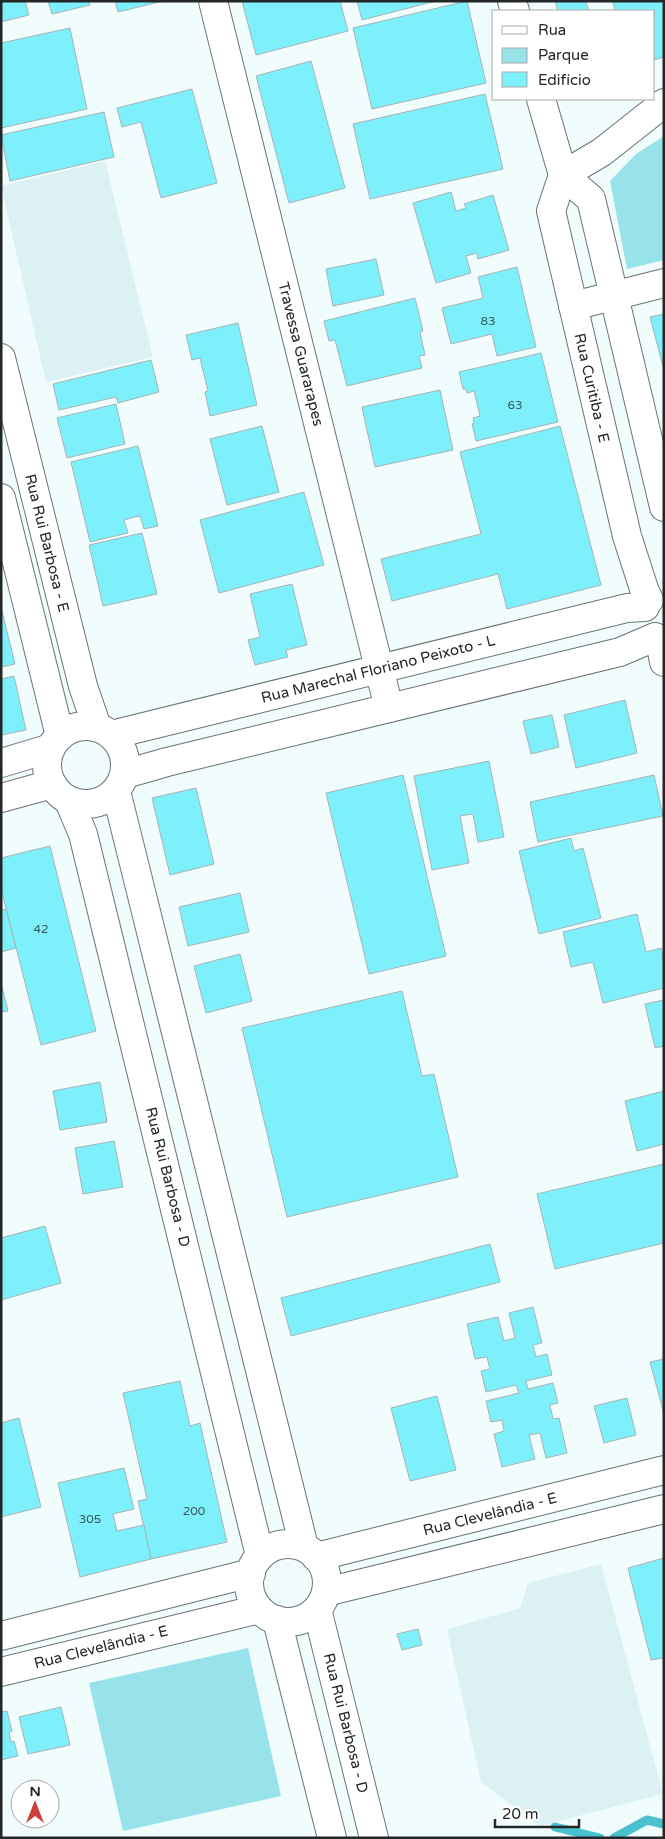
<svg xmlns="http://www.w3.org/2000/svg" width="665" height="1839" font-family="'Varela Round',sans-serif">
<rect width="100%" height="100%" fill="#f1fcfd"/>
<g fill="#dcf1f3">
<polygon points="105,161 153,357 46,382 1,186"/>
<polygon points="601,1564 663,1794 540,1826 481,1782 447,1629 520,1608 528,1583"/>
</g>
<g fill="#98e2ea">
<polygon points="664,136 664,260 627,269 610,181 636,154"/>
<polygon points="248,1648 281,1796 123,1831 89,1683"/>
</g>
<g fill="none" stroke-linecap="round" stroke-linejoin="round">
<g stroke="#4ac2ce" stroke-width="9">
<polyline points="555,1827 600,1838"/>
<polyline points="614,1838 647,1820 664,1824"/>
</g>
</g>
<g fill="#7df0fc" stroke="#a9b3b4">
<polygon points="1,1 25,1 29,15 1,22"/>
<polygon points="48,1 89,1 90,5 52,14"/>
<polygon points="115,1 163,1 118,12"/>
<polygon points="242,1 340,1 348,31 256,55"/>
<polygon points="357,1 436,1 362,20"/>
<polygon points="467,1 486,83 372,109 353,28"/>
<polygon points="555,1 589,1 586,2 589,11 558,11"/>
<polygon points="613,1 664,1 664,57 654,60 654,11 615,11"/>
<polygon points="70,28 87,109 1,128 1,43"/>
<polygon points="311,61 345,188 289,203 256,76"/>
<polygon points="192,89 217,183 161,198 141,122 122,127 117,108"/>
<polygon points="485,94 503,169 370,199 353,124"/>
<polygon points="104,112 114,157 10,181 1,135"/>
<polygon points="451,192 456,211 466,208 464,204 493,195 509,250 478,259 477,253 466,256 471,273 436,283 413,203"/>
<polygon points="376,259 384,295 333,306 326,269"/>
<polygon points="517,267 536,347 497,356 492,334 451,344 442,308 483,298 478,277"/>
<polygon points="415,298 423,331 420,332 425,355 419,356 422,368 347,386 335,340 329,341 324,321"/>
<polygon points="664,314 664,370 650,317"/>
<polygon points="238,323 257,405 210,416 205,392 208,391 200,358 192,360 186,335"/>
<polygon points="541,353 558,422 476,441 472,424 474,423 473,418 480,416 474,391 467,393 466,389 463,389 459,372"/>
<polygon points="151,360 159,392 118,403 116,397 59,410 53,384"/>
<polygon points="440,390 453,450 375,467 362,407"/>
<polygon points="116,404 125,444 67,458 57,418"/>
<polygon points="262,426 279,492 227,505 210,439"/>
<polygon points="560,426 601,585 507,609 498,574 392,601 381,559 481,534 460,452"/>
<polygon points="138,446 158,526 144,529 140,516 135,517 124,520 128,533 90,542 71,462"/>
<polygon points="304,492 324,565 219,593 200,520"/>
<polygon points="142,533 157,594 103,606 89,545"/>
<polygon points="292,584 307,645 286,650 288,657 255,665 248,640 260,637 250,594"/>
<polygon points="1,607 15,664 1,667"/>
<polygon points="14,676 26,730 1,735 1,679"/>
<polygon points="625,700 637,753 576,768 564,715"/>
<polygon points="552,715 559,747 531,754 523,721"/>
<polygon points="489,761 504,837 478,842 473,814 460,816 469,863 432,870 414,776"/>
<polygon points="403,775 446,956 369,974 326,793"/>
<polygon points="654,775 663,816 538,842 530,802"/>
<polygon points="196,788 214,864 170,875 152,798"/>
<polygon points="571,838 574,851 583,848 601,918 539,934 519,851"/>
<polygon points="50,846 96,1031 41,1045 1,889 1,858"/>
<polygon points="240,893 249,932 188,946 179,907"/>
<polygon points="6,909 16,948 1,952 1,910"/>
<polygon points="637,914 646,952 661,948 664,962 664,988 603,1003 593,962 571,967 563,932"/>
<polygon points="240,954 252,1001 206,1013 194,966"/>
<polygon points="1,983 8,1011 1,1012"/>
<polygon points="402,991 422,1076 434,1074 458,1177 287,1217 242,1028"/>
<polygon points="664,1000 664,1046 655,1048 645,1004"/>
<polygon points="100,1082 107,1122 60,1130 53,1091"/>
<polygon points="664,1091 664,1144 637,1151 625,1101"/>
<polygon points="114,1141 123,1187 83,1194 75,1148"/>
<polygon points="664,1164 664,1243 555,1269 537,1194"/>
<polygon points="45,1226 61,1283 1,1300 1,1238"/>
<polygon points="490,1244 500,1282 291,1336 281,1298"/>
<polygon points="533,1307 542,1343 533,1345 536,1357 547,1354 552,1375 526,1381 528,1389 553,1383 558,1403 550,1405 553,1419 559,1418 567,1453 546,1458 540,1433 529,1435 535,1459 502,1467 494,1434 504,1431 502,1420 491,1422 486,1401 519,1393 516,1385 486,1392 481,1371 490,1369 487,1357 475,1359 467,1324 498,1317 504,1341 515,1338 509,1313"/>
<polygon points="664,1359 664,1414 650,1362"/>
<polygon points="180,1381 190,1426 200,1423 227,1542 151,1559 138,1501 147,1499 123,1393"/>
<polygon points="437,1396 456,1470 410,1481 391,1408"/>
<polygon points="627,1398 636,1435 604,1443 594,1406"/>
<polygon points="19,1418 41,1507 1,1517 1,1423"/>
<polygon points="124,1468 134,1509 113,1514 117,1531 144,1525 151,1559 80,1577 58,1483"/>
<polygon points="664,1558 664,1658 651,1660 628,1568"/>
<polygon points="418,1629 422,1645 402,1650 397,1634"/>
<polygon points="61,1707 70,1745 28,1754 19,1717"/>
<polygon points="7,1711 12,1731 9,1732 11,1742 14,1741 18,1756 1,1760 1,1712"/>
</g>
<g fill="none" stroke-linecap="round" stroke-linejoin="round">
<defs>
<g id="street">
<polyline points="213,1 389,708"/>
<polyline points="563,175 602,152 664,103"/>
<polyline points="573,306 664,283"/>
</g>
<g id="secondary">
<polyline points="512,1 515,11"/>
<polyline points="541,99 563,175 591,199 664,507"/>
<polyline points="563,175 551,211 627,536 644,589 649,600"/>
<polyline points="1,358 83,686 97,727"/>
<polyline points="1,498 60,736"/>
<polyline points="660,640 664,662"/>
<circle cx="86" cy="765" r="39"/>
<polyline points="111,735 627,608 645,607"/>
<polyline points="1,763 51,748"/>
<polyline points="125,774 167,762 620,652 655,637"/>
<polyline points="116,791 304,1547"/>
<polyline points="1,798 52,784"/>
<polyline points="69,801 83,834 260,1556"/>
<circle cx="288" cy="1583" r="39"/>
<polyline points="316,1557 664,1470"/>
<polyline points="326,1592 664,1509"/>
<polyline points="317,1609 374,1838"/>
<polyline points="277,1620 332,1838"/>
<polyline points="1,1636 251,1573"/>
<polyline points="1,1672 259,1609"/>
</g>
</defs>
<use href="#street" stroke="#697374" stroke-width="30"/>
<use href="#secondary" stroke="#697374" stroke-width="30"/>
<use href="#street" stroke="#fff" stroke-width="28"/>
<use href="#secondary" stroke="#fff" stroke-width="28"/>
</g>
<g text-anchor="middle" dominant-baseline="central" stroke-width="4.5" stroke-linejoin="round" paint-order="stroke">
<g font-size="12" fill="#3a595c">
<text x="488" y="321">83</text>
<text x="515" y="405">63</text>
<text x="41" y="929">42</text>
<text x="194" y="1511">200</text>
<text x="90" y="1519">305</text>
</g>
<g font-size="15" fill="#232727" stroke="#fff">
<text transform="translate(301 354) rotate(76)">Travessa Guararapes</text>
<text transform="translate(592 388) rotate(77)">Rua Curitiba - E</text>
<text transform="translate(47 543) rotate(76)">Rua Rui Barbosa - E</text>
<text transform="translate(378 669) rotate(-14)">Rua Marechal Floriano Peixoto - L</text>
<text transform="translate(168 1177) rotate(76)">Rua Rui Barbosa - D</text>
<text transform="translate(490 1514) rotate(-14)">Rua Clevelândia - E</text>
<text transform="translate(101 1647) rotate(-14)">Rua Clevelândia - E</text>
<text transform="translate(346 1723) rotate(76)">Rua Rui Barbosa - D</text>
</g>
</g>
<rect width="665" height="1839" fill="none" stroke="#232727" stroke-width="5"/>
<rect x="492" y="10" width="162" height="90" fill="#ffffff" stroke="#a7a9a9"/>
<rect x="502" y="26" width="25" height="8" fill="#ffffff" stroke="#a7a9a9"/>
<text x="538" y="35" font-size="15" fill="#232727">Rua</text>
<rect x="502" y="48" width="25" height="15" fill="#98e2ea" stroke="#a7a9a9"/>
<text x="538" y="60" font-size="15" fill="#232727">Parque</text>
<rect x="502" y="72" width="25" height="15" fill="#7df0fc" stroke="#a7a9a9"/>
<text x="538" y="85" font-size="15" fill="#232727">Edifício</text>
<g transform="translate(35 1804)"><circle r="24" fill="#ffffff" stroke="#a7a9a9"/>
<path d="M0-4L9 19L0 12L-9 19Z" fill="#cd3e3e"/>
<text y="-8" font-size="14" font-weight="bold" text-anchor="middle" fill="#232727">N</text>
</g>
<path d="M495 1819v8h84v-8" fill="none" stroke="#232727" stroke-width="2.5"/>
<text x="502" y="1819" font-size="15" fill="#232727" stroke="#ffffff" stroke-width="4" paint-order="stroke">20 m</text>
</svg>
